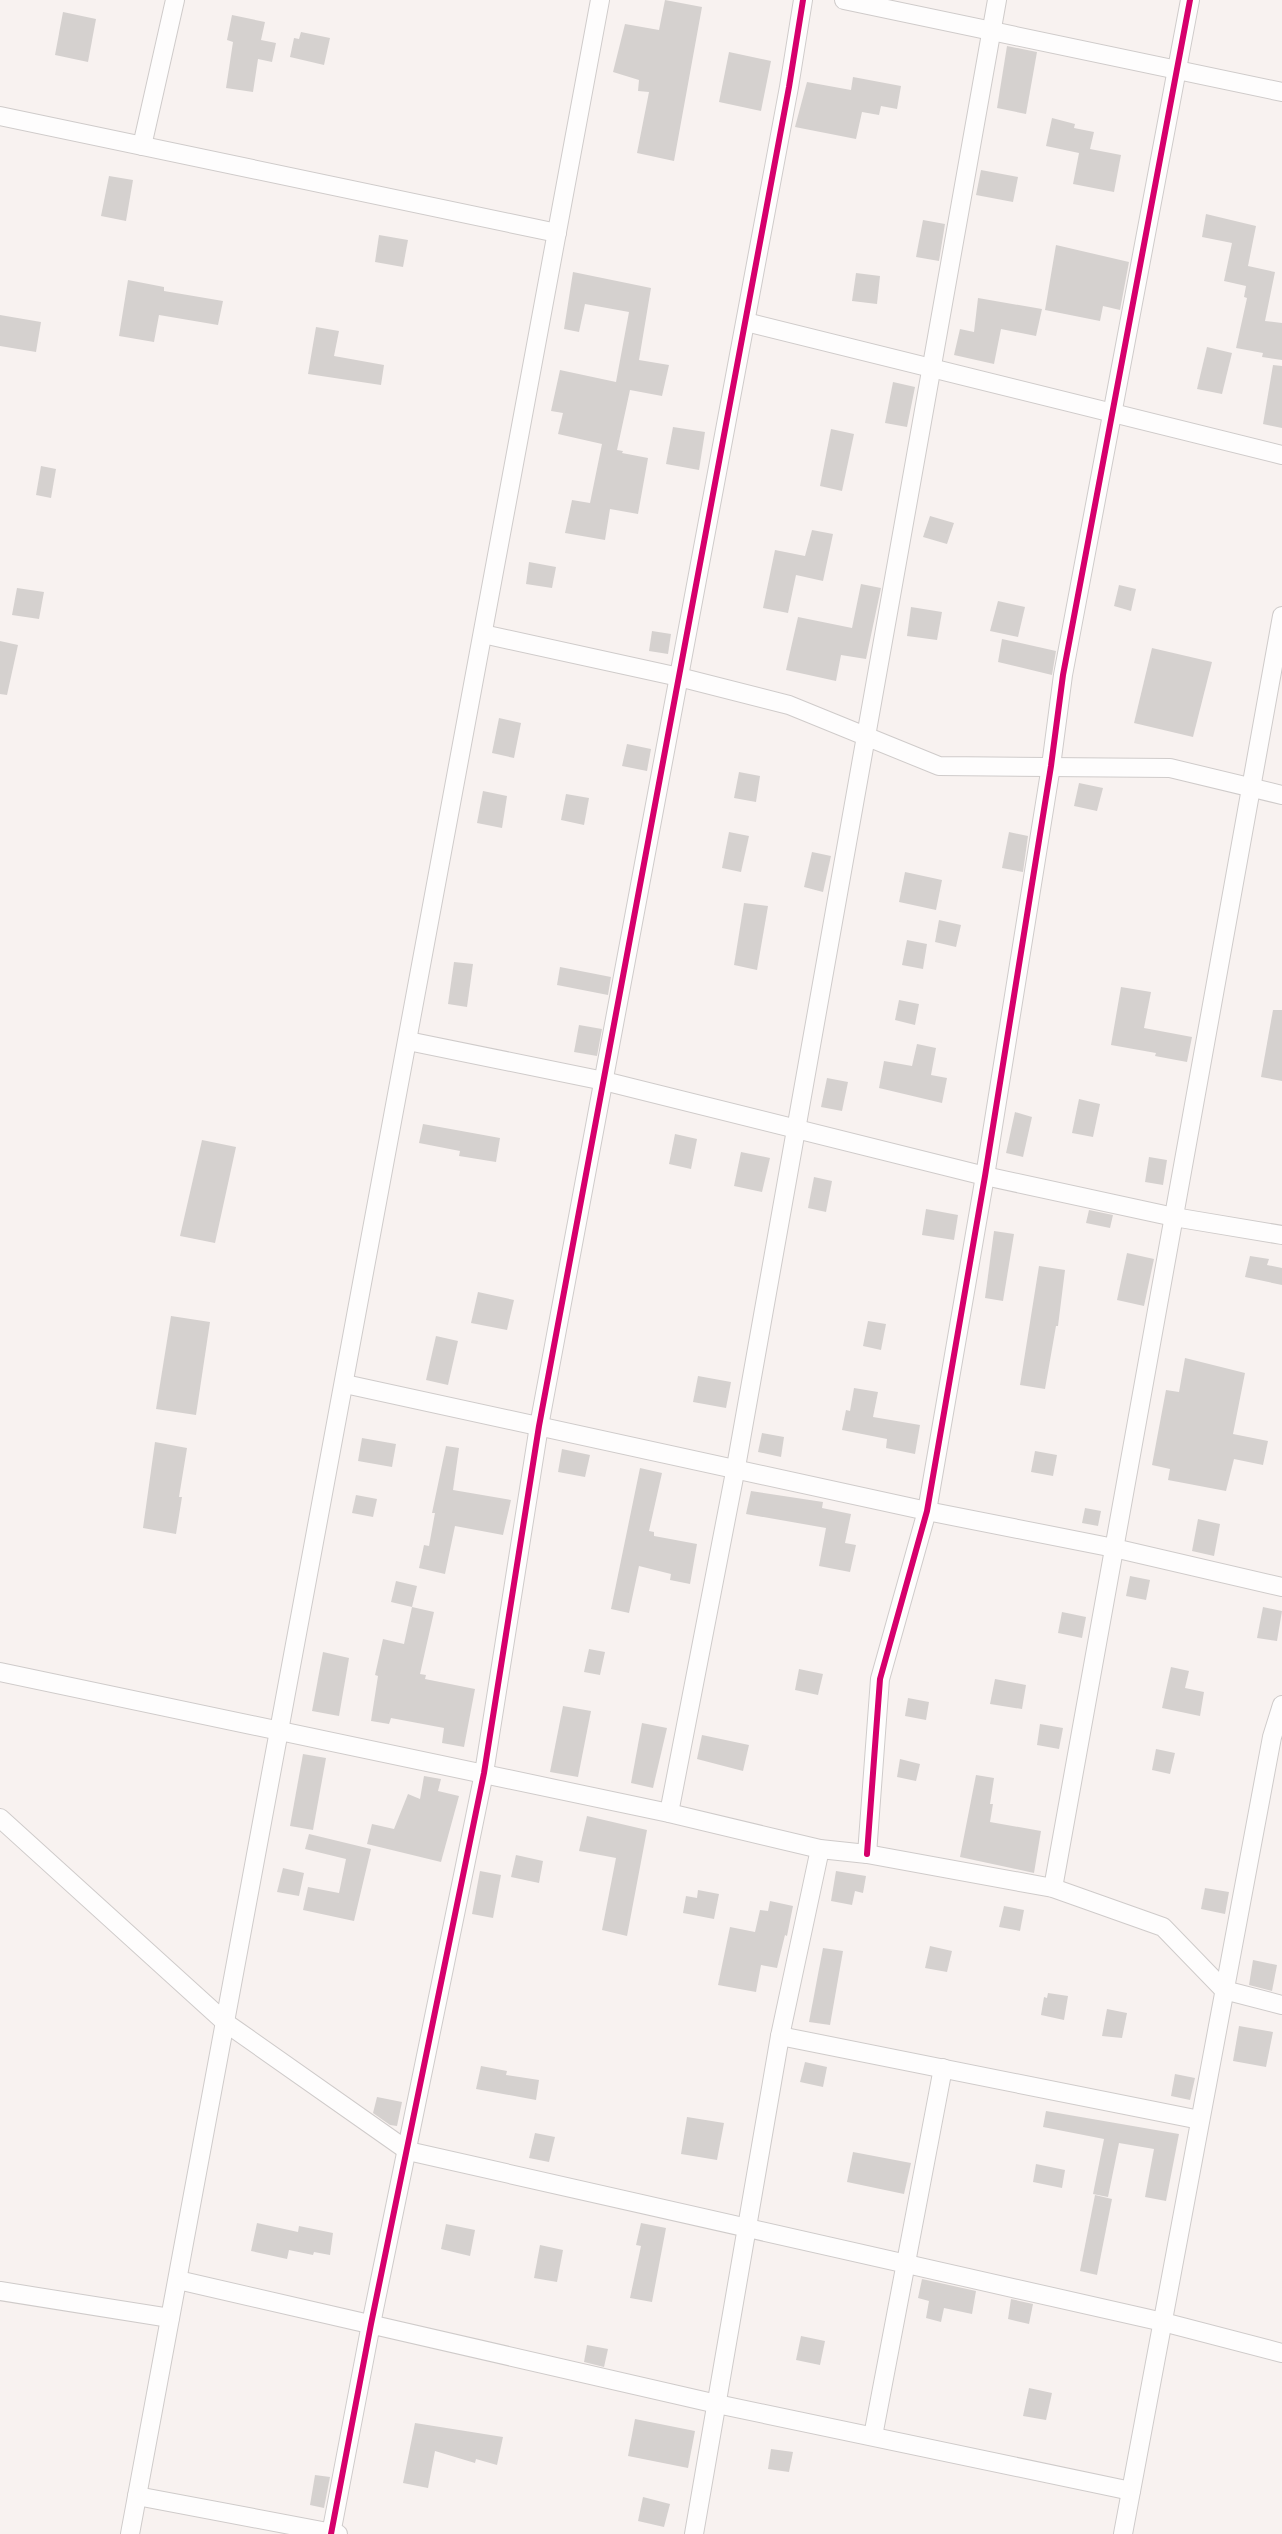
<svg xmlns="http://www.w3.org/2000/svg" width="1282" height="2534" font-family="Figtree,sans-serif">
<rect width="100%" height="100%" fill="#f8f2f0"/>
<g fill="#d5d1cf">
<polygon points="665,0 702,7 674,161 637,153 649,92 638,91 639,80 613,72 625,24 659,30"/>
<polygon points="63,12 96,19 88,62 55,55"/>
<polygon points="232,15 265,22 261,40 276,43 272,62 258,59 253,92 226,88 233,42 227,40"/>
<polygon points="301,32 330,38 324,65 290,57 294,38 299,39"/>
<polygon points="1007,46 1037,52 1026,114 997,108"/>
<polygon points="729,52 771,61 761,111 719,102"/>
<polygon points="853,77 901,86 897,109 881,106 879,115 862,112 856,139 795,127 807,82 851,90"/>
<polygon points="1052,118 1075,124 1074,128 1094,132 1090,149 1121,155 1114,192 1073,184 1079,153 1046,146"/>
<polygon points="981,170 1018,177 1013,202 976,195"/>
<polygon points="109,176 133,180 126,221 101,216"/>
<polygon points="1206,214 1256,226 1248,266 1275,272 1265,321 1282,323 1282,360 1262,357 1263,353 1236,348 1247,298 1244,297 1246,286 1224,281 1232,243 1202,237"/>
<polygon points="923,220 945,224 939,261 916,257"/>
<polygon points="379,235 408,240 403,267 375,262"/>
<polygon points="1056,245 1129,262 1120,310 1103,306 1100,321 1045,310"/>
<polygon points="573,272 651,288 639,360 669,365 662,396 630,390 617,450 623,451 622,453 648,458 638,514 610,509 605,540 565,533 572,500 590,503 602,444 558,434 563,413 551,411 560,370 616,382 629,312 585,304 579,332 564,329"/>
<polygon points="856,273 880,276 877,304 852,301"/>
<polygon points="128,280 164,287 164,291 223,301 218,325 159,315 154,342 119,336"/>
<polygon points="978,298 1042,309 1036,336 1001,329 994,364 954,355 960,329 974,332"/>
<polygon points="0,315 41,322 36,352 0,346"/>
<polygon points="316,327 339,331 334,356 384,365 381,385 308,374"/>
<polygon points="1207,347 1232,353 1222,394 1197,389"/>
<polygon points="1273,365 1282,366 1282,428 1263,424"/>
<polygon points="893,382 915,387 907,427 885,423"/>
<polygon points="673,427 705,432 699,470 666,464"/>
<polygon points="831,429 854,434 842,491 820,486"/>
<polygon points="41,466 56,469 51,498 36,495"/>
<polygon points="930,516 954,523 947,544 923,537"/>
<polygon points="812,530 833,534 823,581 796,575 788,613 763,608 775,550 805,556"/>
<polygon points="529,562 556,567 552,588 526,584"/>
<polygon points="861,584 881,588 866,659 841,655 836,681 786,670 798,617 852,628"/>
<polygon points="1119,585 1136,589 1131,611 1114,606"/>
<polygon points="17,588 44,592 39,619 12,615"/>
<polygon points="998,601 1025,607 1018,637 990,631"/>
<polygon points="911,607 942,612 937,640 907,636"/>
<polygon points="652,631 671,634 668,654 649,651"/>
<polygon points="1002,639 1056,651 1052,675 998,662"/>
<polygon points="0,641 18,645 7,695 0,694"/>
<polygon points="1152,648 1212,662 1193,737 1134,723"/>
<polygon points="499,718 521,723 514,758 492,753"/>
<polygon points="627,744 651,749 647,771 622,766"/>
<polygon points="739,772 760,776 756,802 734,798"/>
<polygon points="1079,783 1103,788 1097,811 1074,806"/>
<polygon points="483,791 507,796 502,828 477,823"/>
<polygon points="566,794 589,798 584,825 561,820"/>
<polygon points="729,832 749,836 741,872 722,868"/>
<polygon points="1009,832 1028,836 1023,872 1002,868"/>
<polygon points="812,852 831,856 823,892 804,887"/>
<polygon points="905,872 942,880 936,910 899,902"/>
<polygon points="744,903 768,906 757,970 734,965"/>
<polygon points="939,920 961,925 956,947 935,942"/>
<polygon points="907,940 927,944 923,969 902,965"/>
<polygon points="454,962 473,964 467,1007 448,1004"/>
<polygon points="560,967 611,977 608,995 557,985"/>
<polygon points="1121,987 1151,992 1144,1028 1192,1037 1187,1062 1155,1056 1156,1053 1111,1045"/>
<polygon points="899,1000 919,1004 915,1025 895,1020"/>
<polygon points="1273,1010 1282,1010 1282,1081 1261,1077"/>
<polygon points="579,1025 602,1029 597,1056 574,1052"/>
<polygon points="917,1044 936,1048 931,1075 947,1078 942,1103 879,1088 884,1061 912,1066"/>
<polygon points="827,1078 848,1082 842,1111 821,1107"/>
<polygon points="1079,1099 1100,1104 1093,1137 1072,1133"/>
<polygon points="1015,1112 1032,1117 1023,1157 1006,1153"/>
<polygon points="423,1124 500,1138 496,1162 459,1156 460,1151 419,1143"/>
<polygon points="675,1134 697,1139 691,1169 669,1164"/>
<polygon points="202,1140 236,1147 215,1243 180,1236"/>
<polygon points="741,1152 770,1158 762,1192 734,1186"/>
<polygon points="1149,1157 1167,1160 1163,1185 1145,1182"/>
<polygon points="814,1177 832,1181 826,1212 808,1208"/>
<polygon points="926,1209 958,1215 954,1240 922,1235"/>
<polygon points="1089,1210 1113,1215 1110,1228 1086,1223"/>
<polygon points="994,1231 1014,1234 1003,1301 985,1298"/>
<polygon points="1127,1253 1154,1259 1144,1306 1117,1300"/>
<polygon points="1250,1256 1269,1259 1267,1265 1282,1268 1282,1285 1245,1277"/>
<polygon points="1039,1266 1065,1270 1058,1326 1056,1326 1045,1389 1020,1385"/>
<polygon points="478,1292 514,1300 507,1330 471,1323"/>
<polygon points="171,1316 210,1322 196,1415 156,1409"/>
<polygon points="868,1321 886,1324 881,1350 863,1346"/>
<polygon points="436,1336 458,1341 448,1385 426,1380"/>
<polygon points="1185,1358 1245,1373 1233,1434 1268,1441 1263,1465 1234,1459 1226,1491 1168,1480 1170,1469 1152,1465 1166,1390 1179,1392"/>
<polygon points="698,1376 731,1382 726,1408 693,1402"/>
<polygon points="854,1388 878,1392 873,1417 920,1425 915,1454 886,1448 887,1439 842,1430 846,1410 850,1411"/>
<polygon points="762,1433 784,1437 781,1457 758,1452"/>
<polygon points="362,1438 396,1444 392,1467 358,1461"/>
<polygon points="155,1442 187,1448 179,1497 182,1497 176,1534 143,1528"/>
<polygon points="446,1446 459,1448 453,1490 511,1500 503,1535 455,1526 445,1574 419,1568 424,1545 429,1546 435,1513 432,1513"/>
<polygon points="562,1449 590,1455 585,1477 558,1472"/>
<polygon points="1035,1451 1057,1455 1053,1476 1031,1472"/>
<polygon points="640,1468 662,1473 649,1531 654,1532 654,1536 697,1544 690,1584 670,1580 671,1574 639,1566 629,1613 611,1609"/>
<polygon points="751,1491 823,1502 822,1508 851,1514 845,1543 856,1545 850,1572 819,1566 826,1528 746,1514"/>
<polygon points="356,1495 377,1499 373,1517 352,1513"/>
<polygon points="1085,1508 1101,1511 1098,1526 1082,1523"/>
<polygon points="1198,1519 1220,1524 1214,1556 1192,1551"/>
<polygon points="1130,1576 1150,1580 1146,1600 1126,1596"/>
<polygon points="396,1581 417,1586 412,1607 391,1602"/>
<polygon points="412,1607 434,1612 420,1674 426,1675 425,1679 475,1689 464,1747 442,1743 444,1728 391,1718 389,1724 371,1721 378,1676 375,1675 383,1639 404,1644"/>
<polygon points="1263,1607 1282,1611 1277,1641 1257,1638"/>
<polygon points="1062,1612 1086,1617 1082,1638 1058,1633"/>
<polygon points="589,1649 605,1652 600,1675 584,1672"/>
<polygon points="323,1652 349,1658 339,1716 312,1711"/>
<polygon points="1171,1667 1189,1671 1185,1688 1204,1692 1200,1716 1162,1708"/>
<polygon points="799,1669 823,1674 818,1695 795,1690"/>
<polygon points="995,1679 1026,1685 1022,1709 990,1704"/>
<polygon points="908,1698 929,1702 926,1720 905,1716"/>
<polygon points="563,1706 591,1711 578,1777 550,1772"/>
<polygon points="642,1723 667,1728 653,1788 631,1783"/>
<polygon points="1040,1724 1063,1728 1059,1749 1037,1745"/>
<polygon points="702,1735 749,1745 743,1771 697,1759"/>
<polygon points="1156,1749 1175,1753 1170,1774 1152,1770"/>
<polygon points="303,1754 326,1758 313,1830 290,1826"/>
<polygon points="900,1759 920,1764 916,1781 897,1777"/>
<polygon points="976,1775 994,1778 990,1804 993,1804 990,1822 1041,1831 1034,1873 960,1857"/>
<polygon points="424,1776 441,1779 438,1791 459,1796 441,1862 367,1844 372,1824 394,1829 408,1794 420,1799"/>
<polygon points="587,1816 647,1830 627,1936 602,1930 616,1858 579,1851"/>
<polygon points="309,1834 371,1849 354,1921 303,1910 308,1887 339,1893 346,1859 305,1849"/>
<polygon points="516,1855 543,1861 539,1883 511,1877"/>
<polygon points="283,1868 304,1873 299,1896 277,1892"/>
<polygon points="480,1871 501,1875 493,1918 472,1914"/>
<polygon points="836,1871 866,1876 863,1893 855,1891 852,1905 831,1901"/>
<polygon points="1205,1888 1229,1892 1225,1914 1201,1909"/>
<polygon points="698,1890 719,1894 714,1919 683,1913 686,1896 697,1898"/>
<polygon points="770,1901 793,1906 787,1936 785,1935 777,1968 761,1965 756,1992 718,1985 730,1927 755,1932 760,1910 768,1911"/>
<polygon points="1004,1906 1024,1910 1020,1931 999,1927"/>
<polygon points="930,1946 952,1951 947,1972 925,1968"/>
<polygon points="823,1948 843,1951 830,2025 809,2022"/>
<polygon points="1253,1960 1277,1965 1272,1991 1249,1985"/>
<polygon points="1048,1993 1068,1996 1064,2020 1041,2015 1044,1997 1047,1998"/>
<polygon points="1107,2009 1127,2013 1122,2038 1102,2036"/>
<polygon points="1239,2026 1273,2032 1266,2067 1233,2061"/>
<polygon points="805,2062 827,2067 823,2087 800,2082"/>
<polygon points="481,2066 507,2071 506,2075 539,2080 536,2100 476,2089"/>
<polygon points="1175,2074 1195,2078 1190,2100 1171,2096"/>
<polygon points="377,2097 402,2102 397,2126 390,2125 373,2113"/>
<polygon points="1046,2111 1179,2134 1166,2201 1145,2197 1154,2149 1119,2143 1108,2197 1093,2194 1104,2139 1043,2127"/>
<polygon points="687,2117 724,2123 717,2160 681,2154"/>
<polygon points="535,2133 555,2137 549,2162 529,2158"/>
<polygon points="853,2152 911,2163 904,2194 847,2182"/>
<polygon points="1036,2164 1065,2170 1062,2188 1033,2182"/>
<polygon points="1095,2195 1112,2199 1097,2275 1080,2271"/>
<polygon points="257,2223 298,2232 299,2226 333,2233 330,2255 314,2252 313,2255 289,2250 287,2259 251,2251"/>
<polygon points="641,2223 666,2228 652,2302 630,2298 641,2246 636,2245"/>
<polygon points="446,2224 475,2230 470,2256 441,2249"/>
<polygon points="540,2245 563,2250 557,2282 534,2278"/>
<polygon points="922,2279 976,2291 972,2314 944,2308 941,2322 926,2318 929,2301 918,2298"/>
<polygon points="1011,2299 1033,2304 1029,2324 1008,2319"/>
<polygon points="801,2336 825,2341 820,2365 796,2360"/>
<polygon points="587,2345 608,2349 604,2367 584,2362"/>
<polygon points="1029,2388 1052,2393 1046,2420 1023,2416"/>
<polygon points="635,2419 695,2431 688,2468 628,2456"/>
<polygon points="415,2423 503,2437 497,2465 476,2459 475,2463 435,2451 428,2488 403,2483"/>
<polygon points="771,2449 793,2452 789,2472 768,2469"/>
<polygon points="315,2475 330,2477 324,2508 310,2505"/>
<polygon points="643,2497 670,2504 664,2527 638,2521"/>
</g>
<g fill="none" stroke-linecap="round" stroke-linejoin="round">
<defs>
<g id="minor">
<polyline points="844,0 1282,92"/>
<polyline points="0,116 557,233"/>
<polyline points="142,146 175,0"/>
<polyline points="746,322 1282,455"/>
<polyline points="483,634 679,677 789,705 939,766 1170,768 1282,795"/>
<polyline points="408,1041 604,1081 985,1176 1174,1217 1282,1235"/>
<polyline points="345,1384 927,1511 1114,1548 1282,1587"/>
<polyline points="0,1672 669,1813 820,1849 867,1854 1053,1888 1163,1927 1224,1990 1282,2005"/>
<polyline points="669,1813 736,1467 997,0"/>
<polyline points="0,1818 226,2023 408,2151 1163,2322 1282,2353"/>
<polyline points="867,1854 880,1679 927,1511 985,1176 1051,766 1063,675 1190,0"/>
<polyline points="1053,1888 1282,616"/>
<polyline points="780,2036 1200,2120"/>
<polyline points="178,2280 717,2404 1131,2491"/>
<polyline points="0,2291 170,2318"/>
<polyline points="873,2436 943,2068"/>
<polyline points="137,2496 338,2534"/>
<polyline points="130,2534 600,0"/>
<polyline points="331,2534 371,2324 484,1773 539,1426 789,87 803,0"/>
<polyline points="694,2534 780,2036 820,1849"/>
<polyline points="1123,2534 1272,1737 1282,1705"/>
</g>
</defs>
<use href="#minor" stroke="#cfcbca" stroke-width="20"/>
<use href="#minor" stroke="#fefdfd" stroke-width="18"/>
<defs>
<g id="cycleway">
<polyline points="867,1854 880,1679 927,1511 985,1176 1051,766 1063,675 1190,0"/>
<polyline points="331,2534 371,2324 484,1773 539,1426 789,87 803,0"/>
</g>
</defs>
<use href="#cycleway" stroke="#fff" stroke-width="10"/>
<use href="#cycleway" stroke="#d6006c" stroke-width="6"/>
</g>
</svg>
